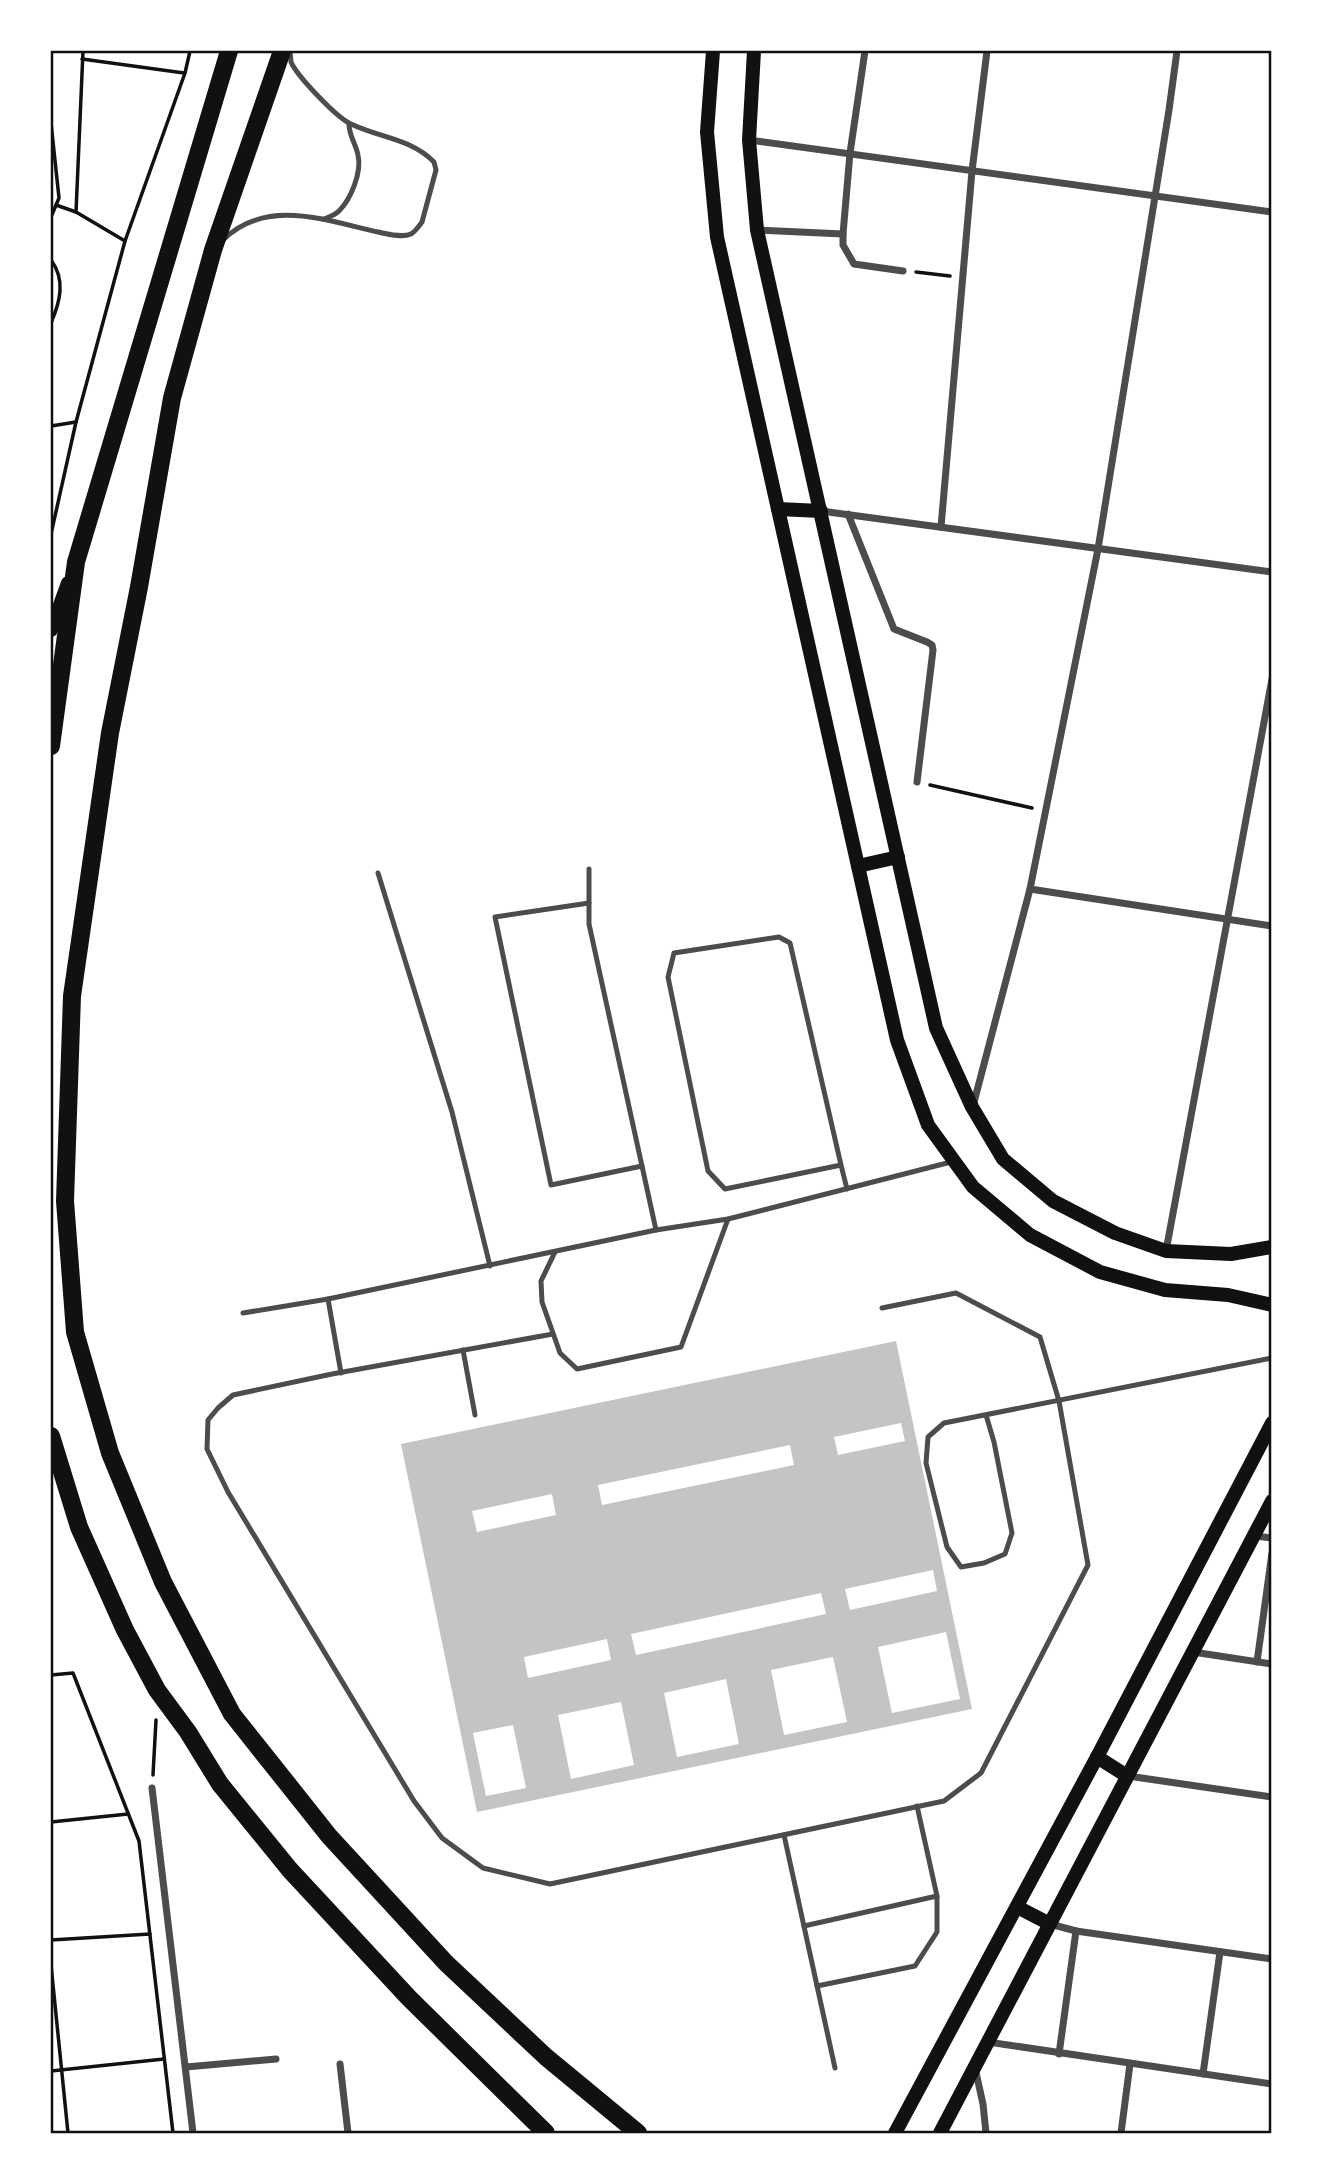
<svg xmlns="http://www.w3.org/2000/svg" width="1323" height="2184" font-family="'Work Sans',sans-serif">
<rect width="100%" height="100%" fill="#fff"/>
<path fill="#c4c4c4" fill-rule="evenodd" d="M896,1341L972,1709L477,1812L401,1444ZM901,1423L905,1441L838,1455L834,1437ZM790,1445L794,1465L602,1505L598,1485ZM552,1494L556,1515L477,1532L472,1511ZM933,1570L937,1591L850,1610L845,1589ZM821,1593L826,1614L636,1655L631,1634ZM946,1632L960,1699L892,1713L878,1647ZM607,1639L611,1660L528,1678L524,1657ZM833,1657L847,1722L784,1735L771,1670ZM726,1679L739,1744L677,1757L664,1693ZM621,1702L634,1765L571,1779L558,1715ZM513,1725L526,1788L486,1796L473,1733Z"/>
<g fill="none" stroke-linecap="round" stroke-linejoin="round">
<g stroke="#111" stroke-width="3.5">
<polyline points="83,51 76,212 125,241"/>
<polyline points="82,59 184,73"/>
<polyline points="51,123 59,198 51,217"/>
<polyline points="56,205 76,212"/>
<path d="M51,260C66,280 60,302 51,323"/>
<polyline points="916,272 950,276"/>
<polyline points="51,426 76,422"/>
<polyline points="51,534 76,422 125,241 185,73 190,51"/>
<polyline points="930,785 1032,808"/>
<polyline points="51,1675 73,1673 139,1841 173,2133"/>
<polyline points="153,1775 156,1720"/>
<polyline points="51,1822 128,1814"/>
<polyline points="51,1940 150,1934"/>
<polyline points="51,1965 68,2133"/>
<polyline points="51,2071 164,2059"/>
</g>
<g stroke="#4c4c4c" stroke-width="5">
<path d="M324,219C329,217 335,215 339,211C351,199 362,172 358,155C356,144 349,136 349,124"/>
<path d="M223,240C267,197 327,221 378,232C388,234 402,238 411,234C416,231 419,226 422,222L436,170L434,162C410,138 380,138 351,124C337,118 297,76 291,62C291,61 290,52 290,51"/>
<polyline points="589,869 589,924 656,1230"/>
<polyline points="378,873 452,1112 490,1266"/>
<polyline points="589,903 495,917 551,1185 642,1166"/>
<polyline points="841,1165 725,1189 708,1171 668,977 674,953 779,937 790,943 841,1165 847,1189"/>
<polyline points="555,1252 541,1281 542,1302 560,1353 577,1369 681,1347 728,1219"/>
<polyline points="328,1299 341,1373"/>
<polyline points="243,1313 328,1299 656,1230 728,1219 951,1162"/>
<polyline points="553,1334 332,1374 233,1395 218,1408 208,1420 207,1449 228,1492 414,1801 442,1838 483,1868 550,1884 944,1801 981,1773 1088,1565 1059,1401 1040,1337 956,1293 882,1308"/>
<polyline points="463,1350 475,1415"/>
<polyline points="986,1415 994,1442 1012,1533 1005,1554 984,1563 961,1567 947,1547 926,1463 928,1437 944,1423 1272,1358"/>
<polyline points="784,1835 835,2068"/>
<polyline points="804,1926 937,1896"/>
<polyline points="817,1986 915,1966 937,1932 937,1896 917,1806"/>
</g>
<g stroke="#4c4c4c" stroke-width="7">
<polyline points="865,51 850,153 843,234 843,245 854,264 903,271"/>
<polyline points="749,140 1272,212"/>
<polyline points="757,230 843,234"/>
<polyline points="821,511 1272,572"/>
<polyline points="848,514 894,629 927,642 932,645 933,650 917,782"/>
<polyline points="941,527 972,171 987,51"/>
<polyline points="1030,889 1272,926"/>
<polyline points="973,1106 1030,889 1098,549 1169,110 1177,51"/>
<polyline points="1166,1251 1272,679"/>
<polyline points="1255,1536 1272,1538"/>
<polyline points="1193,1652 1272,1664"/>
<polyline points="1257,1662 1272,1553"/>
<polyline points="1128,1776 1272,1797"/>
<polyline points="152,1788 193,2133"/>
<polyline points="1050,1924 1076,1931 1272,1959"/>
<polyline points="988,2042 1272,2084"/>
<polyline points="1059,2054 1076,1931"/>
<polyline points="340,2064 348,2133"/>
<polyline points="186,2067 276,2059"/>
<polyline points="975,2068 983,2104 986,2133"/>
<polyline points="1203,2074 1220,1952"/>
<polyline points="1121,2133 1130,2064"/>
</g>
<g stroke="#111" stroke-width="14">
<polyline points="713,51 707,132 717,237 897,1040 928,1125 973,1187 1030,1235 1100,1272 1165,1290 1228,1295 1272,1305"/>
<polyline points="754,51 749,140 757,230 936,1028 972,1107 1003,1159 1053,1201 1115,1233 1166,1251 1231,1254 1272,1247"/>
<polyline points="778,509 821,511"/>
<polyline points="51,630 68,583"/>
<polyline points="858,866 898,857"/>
<polyline points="1097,1757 1127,1776"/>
<polyline points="1017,1907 1050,1924"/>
<polyline points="895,2133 1097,1757 1272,1423"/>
<polyline points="940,2133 1272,1501"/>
</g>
<g stroke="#111" stroke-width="18">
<polyline points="282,51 213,250 172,398 139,587 110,733 72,996 65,1201 75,1332 110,1453 163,1582 232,1714 329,1836 446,1963 546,2057 638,2133"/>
<polyline points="51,746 76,562 229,51"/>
<polyline points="51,1436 79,1527 125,1630 157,1690 188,1732 220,1784 290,1870 409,1998 546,2133"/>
</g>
</g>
<rect width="1323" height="2184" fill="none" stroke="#ffffff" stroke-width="105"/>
<rect x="52" y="52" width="1218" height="2080" fill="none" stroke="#111" stroke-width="2.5"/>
</svg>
